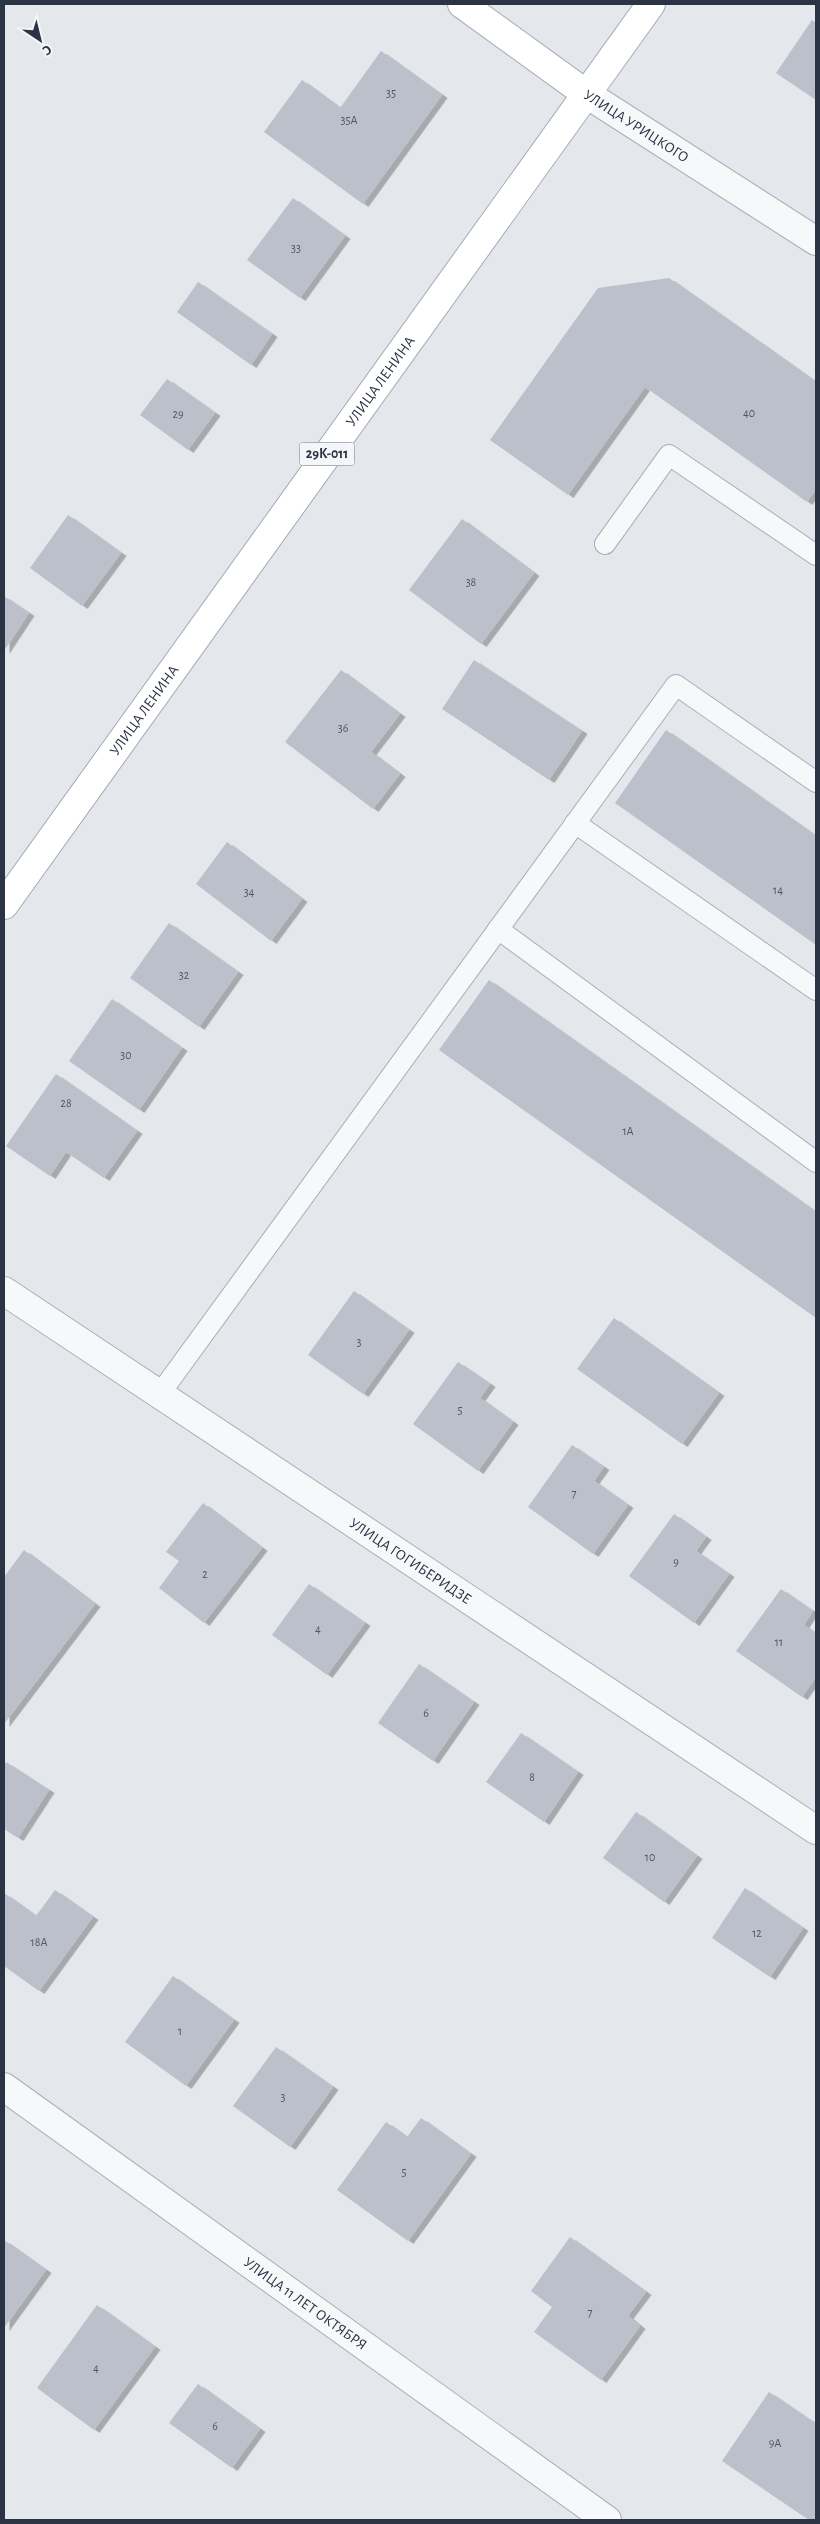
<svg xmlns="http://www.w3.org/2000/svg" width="820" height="2524" font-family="'Alegreya Sans',sans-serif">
<defs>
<filter id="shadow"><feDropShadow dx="5.5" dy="3" stdDeviation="0" flood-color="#0004"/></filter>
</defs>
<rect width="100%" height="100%" fill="#e4e7ec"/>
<g fill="#bbc0ca" filter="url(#shadow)">
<polygon points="812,20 816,23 816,100 776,73"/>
<polygon points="381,51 442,95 363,204 264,132 302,80 340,108"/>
<polygon points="293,198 345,236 300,298 247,260"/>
<polygon points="669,278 816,382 816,489 807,502 645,387 568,495 490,440 598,288"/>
<polygon points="198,282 272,334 251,365 177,312"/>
<polygon points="167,379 215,413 188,450 140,415"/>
<polygon points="68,515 121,553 82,606 30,568"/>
<polygon points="462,519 534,573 481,644 409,590"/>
<polygon points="4,596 29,613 4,651"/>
<polygon points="474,660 582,731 549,780 442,709"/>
<polygon points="341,670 400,714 371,752 400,774 373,809 285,742"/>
<polygon points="666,730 816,836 816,945 615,803"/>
<polygon points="227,842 302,899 271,941 196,884"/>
<polygon points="169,923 238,972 199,1027 130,978"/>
<polygon points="489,980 816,1212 816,1318 439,1050"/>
<polygon points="112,999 182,1048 139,1110 69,1061"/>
<polygon points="56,1074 137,1131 104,1178 66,1152 50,1176 6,1146"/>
<polygon points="354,1291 409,1330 363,1394 308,1355"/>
<polygon points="614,1318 719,1393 682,1444 577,1369"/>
<polygon points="458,1362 490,1384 480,1398 513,1422 478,1471 413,1424"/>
<polygon points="572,1445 604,1467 594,1481 628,1505 593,1554 528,1507"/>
<polygon points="203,1503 262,1548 204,1623 159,1588 179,1561 166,1552"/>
<polygon points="674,1514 706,1537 696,1551 729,1574 694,1623 629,1576"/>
<polygon points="24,1550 95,1604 4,1724 4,1577"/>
<polygon points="309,1584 365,1623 327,1675 272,1635"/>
<polygon points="781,1589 813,1611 804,1625 816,1634 816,1677 802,1697 736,1651"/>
<polygon points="419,1664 474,1702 433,1761 378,1723"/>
<polygon points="521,1733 578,1772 544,1822 486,1782"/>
<polygon points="6,1762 49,1790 18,1838 4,1829 4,1767"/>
<polygon points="636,1812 697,1856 664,1902 603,1858"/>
<polygon points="745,1888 803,1928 770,1977 712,1938"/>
<polygon points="55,1890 93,1917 39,1991 4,1966 4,1893 36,1916"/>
<polygon points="173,1976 234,2020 186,2086 125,2042"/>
<polygon points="276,2047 333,2087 290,2147 233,2106"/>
<polygon points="421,2118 471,2154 408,2241 337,2190 386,2122 407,2137"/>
<polygon points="570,2237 646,2292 628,2316 640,2326 601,2380 534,2332 552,2307 531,2291"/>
<polygon points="4,2240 46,2270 4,2328"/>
<polygon points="97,2305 155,2347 94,2430 37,2388"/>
<polygon points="198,2384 260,2429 232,2468 169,2423"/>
<polygon points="769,2392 816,2424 816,2520 809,2520 722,2461"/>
</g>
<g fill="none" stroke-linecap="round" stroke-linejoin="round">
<defs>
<g id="lane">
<polyline points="605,544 669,455 816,555"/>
<polyline points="575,823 816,990"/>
<polyline points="498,929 816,1162"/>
<polyline points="159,1395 676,685 816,782"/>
</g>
<g id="street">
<path id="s1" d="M585,93L816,241"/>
<path id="s2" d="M4,1291L816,1830"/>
<path id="s3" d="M4,2087L607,2520"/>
</g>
<polyline id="secondary" points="462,4 585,93"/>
<g id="primary">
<path id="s4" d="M4,905L651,4"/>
</g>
</defs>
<use href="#lane" stroke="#a9aeb7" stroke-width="22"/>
<use href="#street" stroke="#a9aeb7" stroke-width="30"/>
<use href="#secondary" stroke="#a9aeb7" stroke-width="30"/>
<use href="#primary" stroke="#a3abb8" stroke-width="30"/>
<use href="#lane" stroke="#f7f8fa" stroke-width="20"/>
<use href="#street" stroke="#f7f8fa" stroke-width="28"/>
<use href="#secondary" stroke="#fff" stroke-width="28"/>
<use href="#primary" stroke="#fff" stroke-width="28"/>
</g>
<g text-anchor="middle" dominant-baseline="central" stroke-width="4" stroke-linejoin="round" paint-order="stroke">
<g font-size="12" fill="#4f5766">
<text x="391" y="93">35</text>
<text x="349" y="120">35А</text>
<text x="296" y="248">33</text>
<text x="749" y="413">40</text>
<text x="178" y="414">29</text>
<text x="471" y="582">38</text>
<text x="343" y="728">36</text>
<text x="778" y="890">14</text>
<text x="249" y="892">34</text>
<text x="184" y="975">32</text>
<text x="126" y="1055">30</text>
<text x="66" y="1103">28</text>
<text x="628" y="1131">1А</text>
<text x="359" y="1342">3</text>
<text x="460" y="1410">5</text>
<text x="574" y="1493">7</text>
<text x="676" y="1562">9</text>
<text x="205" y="1574">2</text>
<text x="318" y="1629">4</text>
<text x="779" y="1642">11</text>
<text x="426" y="1713">6</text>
<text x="532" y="1777">8</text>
<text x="650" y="1857">10</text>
<text x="757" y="1933">12</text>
<text x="39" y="1942">18А</text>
<text x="180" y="2031">1</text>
<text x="283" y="2097">3</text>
<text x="404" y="2172">5</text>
<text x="590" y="2312">7</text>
<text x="96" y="2368">4</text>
<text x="215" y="2426">6</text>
<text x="775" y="2443">9А</text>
</g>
<rect fill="#f4f6f9" stroke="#676e7b" stroke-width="1" x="299.5" y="442.5" width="55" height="23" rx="4"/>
<g font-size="14" font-weight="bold" fill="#2b3445">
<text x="327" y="454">29К-011</text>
</g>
<g font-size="15" fill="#2b3445" stroke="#f4f6f9">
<text stroke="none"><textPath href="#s1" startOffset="61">УЛИЦА УРИЦКОГО</textPath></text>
<text stroke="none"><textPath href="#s4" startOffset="645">УЛИЦА ЛЕНИНА</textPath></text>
<text stroke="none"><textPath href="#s4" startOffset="240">УЛИЦА ЛЕНИНА</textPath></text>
<text stroke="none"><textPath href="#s2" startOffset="488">УЛИЦА ГОГИБЕРИДЗЕ</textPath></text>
<text stroke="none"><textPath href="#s3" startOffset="371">УЛИЦА 11 ЛЕТ ОКТЯБРЯ</textPath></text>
</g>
</g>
<rect width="820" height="2524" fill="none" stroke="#2b3445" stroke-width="10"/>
<g transform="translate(40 40) rotate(145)" stroke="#f4f6f9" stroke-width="4" paint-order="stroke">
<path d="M0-4L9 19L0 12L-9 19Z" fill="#2b3445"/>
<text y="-8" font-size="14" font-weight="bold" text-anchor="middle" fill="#2b3445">С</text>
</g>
</svg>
